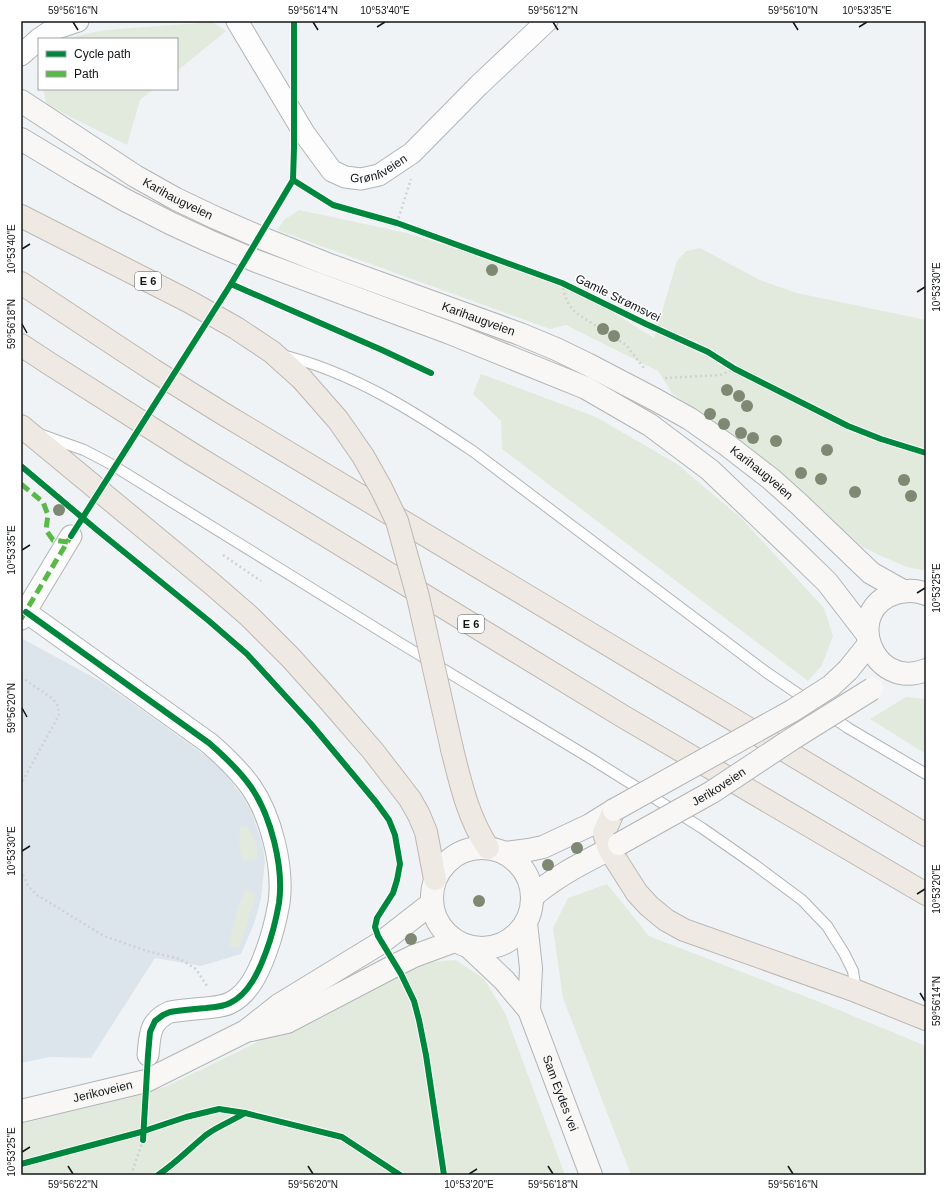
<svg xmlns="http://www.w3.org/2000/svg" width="947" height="1196" font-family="Helvetica,sans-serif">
<rect width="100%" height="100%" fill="#f0f3f6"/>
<polygon fill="#dde5ec" points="21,638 102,682 163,725 214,762 225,773 245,800 252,813 263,846 265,862 261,899 254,924 241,954 201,966 155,958 91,1058 50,1057 21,1063"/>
<g fill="#e2eadd">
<polygon points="213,22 226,31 177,71 177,39 72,39 76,36 105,30"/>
<polygon points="43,89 154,89 140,100 127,145 47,105"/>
<polygon points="299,210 407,233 564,282 654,338 677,261 686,251 700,248 760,280 797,293 926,320 926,571 907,567 881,556 861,546 839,527 814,502 777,470 672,393 658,371 566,325 550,329 277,230 284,220"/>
<polygon points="481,374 596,417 677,464 741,518 824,608 833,636 822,665 808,681 502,449 501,421 473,394"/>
<polygon points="906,697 926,699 926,754 870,719"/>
<polygon points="247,826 256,842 258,858 243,861 239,846 240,828"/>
<polygon points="607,884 649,936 817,1001 926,1046 926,1175 631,1175 563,998 553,928 568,898"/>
<polygon points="245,890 256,894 239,948 228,945 237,910"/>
<polygon points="456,960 484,979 505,1013 565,1175 21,1175 21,1124 165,1087 365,990 429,962"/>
</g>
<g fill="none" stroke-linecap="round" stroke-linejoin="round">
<defs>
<g id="lane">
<path d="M282,355C352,372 415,412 474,452L766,672L848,728L926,774"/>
<polyline points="42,435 84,450 109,463 395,640 590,758 702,828 755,865 802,900 827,926 844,953 853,971 856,991"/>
</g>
<g id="street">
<path id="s1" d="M237,21L304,133L332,171L345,177L361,179L379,175L412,153L479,85L547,21"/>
<polyline points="39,39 54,29 78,21"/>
<polyline points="21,55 39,39"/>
<path d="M26,612L209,743C224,756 239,770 251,787C271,816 284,867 279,903C276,920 272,936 266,952C259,971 249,994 230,1003C222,1007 214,1007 206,1008C194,1009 182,1010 170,1012C149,1021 150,1035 148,1055"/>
<polyline points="21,619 71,536"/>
</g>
<g id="secondary">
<path id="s2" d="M21,101L135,176L176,199L216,218L264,239L327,264L520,334L556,349L587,364L656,400L690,419L727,445L771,479L800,505L871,573L903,591"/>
<polyline points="21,139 79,174 125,200 170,223 209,241 256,261 450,333 586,388 650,425 710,470 795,551 827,582 867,634"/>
<path d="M926,594C916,590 906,590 896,593C842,609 872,692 926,670"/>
<polyline points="848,670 869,644"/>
<circle cx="482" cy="898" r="50"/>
<polyline points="504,853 529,850 543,847 590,825 614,810"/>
<path d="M532,897C558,874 589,860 619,844"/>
<polyline points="526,923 531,968 529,1010"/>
<path id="s3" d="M469,947L504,980L529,1010L591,1175"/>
<polyline points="251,1030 287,1022 396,965 414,956 455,941"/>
<path id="s4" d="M21,1111L146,1081L246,1031L279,1005L382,942L432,903"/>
</g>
<g id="highway">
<polyline points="21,216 190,302 236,328 272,352 302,379"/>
<polyline points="21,283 153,370 222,413 926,835"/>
<polyline points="21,345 50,364 192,454 624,717 926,894"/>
<polyline points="21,426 211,583 249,616 291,658 327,698 373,751 410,799 419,815 426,832 435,879"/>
<path d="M452,749C461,785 468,817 488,848"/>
<polyline points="614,810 604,833 609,849 637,893 649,906 666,920 684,930 856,991 926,1019"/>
</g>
</defs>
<use href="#lane" stroke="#b1b4b6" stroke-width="12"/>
<use href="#street" stroke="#b1b4b6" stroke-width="23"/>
<use href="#secondary" stroke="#b1b4b6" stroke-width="24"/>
<use href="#highway" stroke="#bdb7b3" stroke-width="24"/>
<g stroke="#d0d1d1" stroke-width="2.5" stroke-dasharray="2 3" stroke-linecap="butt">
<polyline points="397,223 411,179"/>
<path d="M562,283C565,296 566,303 576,313L626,345L644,368"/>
<polyline points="665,378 720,375 735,369"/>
<polyline points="223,555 261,581"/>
<polyline points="21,677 53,699 58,706 59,715 21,784"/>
<polyline points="21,870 28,886 37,895 104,936 147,951 180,959 196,969 207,986"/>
<polyline points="131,1175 143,1140"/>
</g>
<use href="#lane" stroke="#fdfdfe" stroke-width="10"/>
<use href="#street" stroke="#fdfdfe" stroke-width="21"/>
<use href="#secondary" stroke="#f8f7f6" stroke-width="22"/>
<use href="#highway" stroke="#efe9e4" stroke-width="22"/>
<defs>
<g id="secondary-bridge">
<polyline points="614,810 792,711 831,686 848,670"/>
<path id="s5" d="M619,844L712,792L792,739L872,689"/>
</g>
<polyline id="highway-bridge" points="302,379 338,420 363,456 381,488 397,521 418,597 452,749"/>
</defs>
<use href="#secondary-bridge" stroke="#b1b4b6" stroke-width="24" stroke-linecap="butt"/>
<use href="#highway-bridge" stroke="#bdb7b3" stroke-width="24" stroke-linecap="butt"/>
<use href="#secondary-bridge" stroke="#f8f7f6" stroke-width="22"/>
<use href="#highway-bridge" stroke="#efe9e4" stroke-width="22"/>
<g stroke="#58b947" stroke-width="5" stroke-dasharray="10 5" stroke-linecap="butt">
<polyline points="21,484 43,502 48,515 46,530 53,540 68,542"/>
<polyline points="21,619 71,536"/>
</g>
<defs>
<g id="cycleway">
<polyline points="293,180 333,205 397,223 562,283 646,324 708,352 735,369 848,426 881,439 926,453"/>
<polyline points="231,284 382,350 431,373"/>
<polyline points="21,466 97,530 209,621 247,654 311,724 376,802 389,820 395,835 400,864 397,880 393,893 377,918 375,927 378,936 401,974 414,1001 419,1020 426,1055 444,1175"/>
<polyline points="71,536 231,284 293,180 294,148 294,21"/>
<path d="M26,612L209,743C224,756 239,770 251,787C271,816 284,867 279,903C276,920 272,936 266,952C259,971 249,994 230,1003C222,1007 214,1007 206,1008C194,1009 182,1010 170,1012L163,1015L155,1021L150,1032L148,1055L143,1140"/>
<polyline points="21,1164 141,1132 186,1117 219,1109 245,1113 342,1137 400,1175"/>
<path d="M158,1175C176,1163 190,1148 206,1135C218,1126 232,1121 245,1113"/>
</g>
</defs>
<use href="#cycleway" stroke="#fff" stroke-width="8"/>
<use href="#cycleway" stroke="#00873e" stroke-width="6"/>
</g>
<g fill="#7e8873">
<circle cx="492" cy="270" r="6"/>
<circle cx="603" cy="329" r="6"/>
<circle cx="614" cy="336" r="6"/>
<circle cx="727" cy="390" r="6"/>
<circle cx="739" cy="396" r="6"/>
<circle cx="747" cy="406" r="6"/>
<circle cx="710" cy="414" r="6"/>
<circle cx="724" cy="424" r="6"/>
<circle cx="741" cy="433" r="6"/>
<circle cx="753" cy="438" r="6"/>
<circle cx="776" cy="441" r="6"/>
<circle cx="827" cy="450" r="6"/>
<circle cx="801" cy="473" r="6"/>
<circle cx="821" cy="479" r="6"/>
<circle cx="904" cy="480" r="6"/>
<circle cx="855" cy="492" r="6"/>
<circle cx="911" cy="496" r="6"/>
<circle cx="59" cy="510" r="6"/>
<circle cx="577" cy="848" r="6"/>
<circle cx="548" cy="865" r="6"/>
<circle cx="479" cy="901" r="6"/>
<circle cx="411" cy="939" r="6"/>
</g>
<path fill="none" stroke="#131618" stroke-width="1.5" d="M73,22L78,30M313,22L318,30M553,22L558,30M793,22L798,30M377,27L385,22M859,27L867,22M22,249L30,244M917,292L925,287M22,324L27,333M22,550L30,545M917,593L925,588M22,708L27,717M22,851L30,846M917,894L925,889M920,993L925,1001M22,1152L30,1147M68,1166L73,1174M308,1166L313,1174M548,1166L553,1174M788,1166L793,1174M469,1174L477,1169"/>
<g text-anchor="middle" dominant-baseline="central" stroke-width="3" stroke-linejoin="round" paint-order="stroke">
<g fill="#fff" stroke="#5a5c5d" stroke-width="1">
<rect x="135" y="272" width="26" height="18" rx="3"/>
<rect x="458" y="615" width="26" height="18" rx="3"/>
</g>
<g font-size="11" font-weight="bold" fill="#131618">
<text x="148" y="281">E 6</text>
<text x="471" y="624">E 6</text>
</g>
<g font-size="12" fill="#131618" stroke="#fff">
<text stroke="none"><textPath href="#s1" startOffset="228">Grønliveien</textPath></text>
<text stroke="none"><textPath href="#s2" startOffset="185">Karihaugveien</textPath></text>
<text transform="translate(618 298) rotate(26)">Gamle Strømsvei</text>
<text stroke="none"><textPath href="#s2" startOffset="509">Karihaugveien</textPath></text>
<text stroke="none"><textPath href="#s2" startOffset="833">Karihaugveien</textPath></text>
<text stroke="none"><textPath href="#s5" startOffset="115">Jerikoveien</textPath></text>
<text stroke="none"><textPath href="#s4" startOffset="84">Jerikoveien</textPath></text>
<text stroke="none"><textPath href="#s3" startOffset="176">Sam Eydes vei</textPath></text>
</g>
</g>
<rect width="947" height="1196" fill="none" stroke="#ffffff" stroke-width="44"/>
<rect x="38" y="38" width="140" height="52" fill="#ffffff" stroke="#a1a2a3"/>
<rect x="46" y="51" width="20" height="6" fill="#00873e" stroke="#a1a2a3"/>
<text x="74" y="58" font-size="12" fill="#131618">Cycle path</text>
<rect x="46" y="71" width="20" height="6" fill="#58b947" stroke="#a1a2a3"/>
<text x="74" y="78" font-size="12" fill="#131618">Path</text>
<rect x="22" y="22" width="903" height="1152" fill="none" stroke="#131618" stroke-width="1.5"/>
<g font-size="10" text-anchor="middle" fill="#131618">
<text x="73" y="14">59°56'16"N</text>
<text x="313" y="14">59°56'14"N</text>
<text x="385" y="14">10°53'40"E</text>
<text x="553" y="14">59°56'12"N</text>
<text x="793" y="14">59°56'10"N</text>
<text x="867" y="14">10°53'35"E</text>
<text transform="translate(11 249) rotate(-90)" y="4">10°53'40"E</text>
<text transform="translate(936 287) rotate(-90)" y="4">10°53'30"E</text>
<text transform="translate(11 324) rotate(-90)" y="4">59°56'18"N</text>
<text transform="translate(11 550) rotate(-90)" y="4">10°53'35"E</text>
<text transform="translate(936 588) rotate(-90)" y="4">10°53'25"E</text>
<text transform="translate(11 708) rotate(-90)" y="4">59°56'20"N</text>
<text transform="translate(11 851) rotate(-90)" y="4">10°53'30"E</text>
<text transform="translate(936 889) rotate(-90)" y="4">10°53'20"E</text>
<text transform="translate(936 1001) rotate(-90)" y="4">59°56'14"N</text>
<text transform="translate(11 1152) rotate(-90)" y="4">10°53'25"E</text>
<text x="73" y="1188">59°56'22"N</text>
<text x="313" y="1188">59°56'20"N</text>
<text x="469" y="1188">10°53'20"E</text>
<text x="553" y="1188">59°56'18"N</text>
<text x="793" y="1188">59°56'16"N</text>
</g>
</svg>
